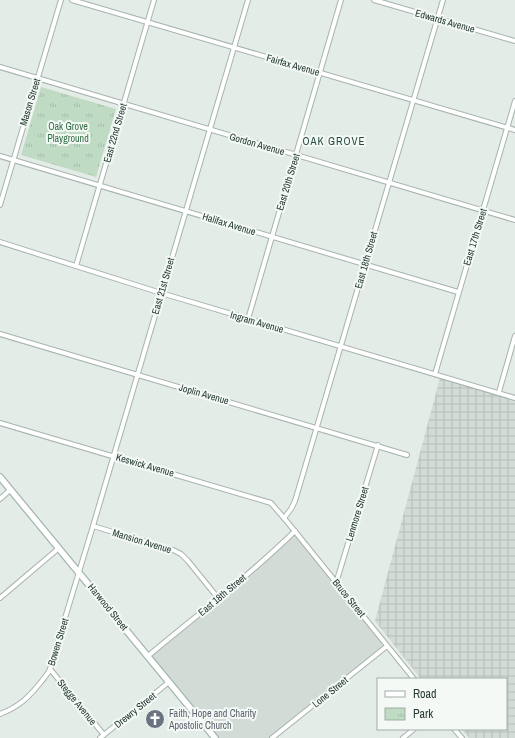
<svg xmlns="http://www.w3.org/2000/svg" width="515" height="738" font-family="'Archivo Narrow',sans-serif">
<defs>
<pattern id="industrial-grid" width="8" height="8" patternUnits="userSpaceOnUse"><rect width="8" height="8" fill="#d2dbd6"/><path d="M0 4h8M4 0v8" fill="none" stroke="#b4bdb8"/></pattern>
<pattern id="park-tufts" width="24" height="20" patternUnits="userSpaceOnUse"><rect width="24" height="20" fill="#bfdbc4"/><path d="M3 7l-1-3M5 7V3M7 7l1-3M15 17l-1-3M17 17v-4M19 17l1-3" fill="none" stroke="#a4bda9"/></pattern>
</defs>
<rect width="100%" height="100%" fill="#e4ece7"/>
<polygon fill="#d2dbd6" points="296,533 387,646 272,738 215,738 148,656"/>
<polygon fill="url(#industrial-grid)" points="440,378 515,398 515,738 469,738 462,729 506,729 506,679 421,679 375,621"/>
<polygon fill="url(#park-tufts)" points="41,87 116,109 96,177 21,155"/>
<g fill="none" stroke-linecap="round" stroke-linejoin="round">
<defs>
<g id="street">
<polyline points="72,0 515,130"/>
<polyline points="374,0 515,41"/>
<polyline points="0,67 515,220"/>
<polyline points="0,156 458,292"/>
<polyline points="0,205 61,0"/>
<polyline points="0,242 161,293 515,398"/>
<polyline points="76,266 154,0"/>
<polyline points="248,319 341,0"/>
<polyline points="0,334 407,455"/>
<polyline points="435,374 515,101"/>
<polyline points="499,392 515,336"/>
<polyline points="0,423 271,503 289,524 414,679"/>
<polyline points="0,499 10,490"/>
<polyline points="284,518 291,509 295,501 443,0"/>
<polyline points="93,526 173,550 181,554 188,561 218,598"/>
<polyline points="336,583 378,445"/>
<polyline points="0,598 59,548"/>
<path d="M148,656C197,615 249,576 295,531"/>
<polyline points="50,669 104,735"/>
<path d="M0,714C19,707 29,697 41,682C44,678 48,674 50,669C52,664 53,659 54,654L93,526L248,0"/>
<polyline points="454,729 462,738"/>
<polyline points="100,738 169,682"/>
<polyline points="272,738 387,646"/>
<polyline points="403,738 414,729"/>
</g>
<polyline id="secondary" points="0,477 215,738"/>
</defs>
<use href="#street" stroke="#a7b3ad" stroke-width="6"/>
<use href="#secondary" stroke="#a3b6ae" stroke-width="8"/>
<use href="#street" stroke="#fff" stroke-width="4"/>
<use href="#secondary" stroke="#fff" stroke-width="5.5"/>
</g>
<defs>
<symbol id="church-disc" viewBox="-11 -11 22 22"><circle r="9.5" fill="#6b7280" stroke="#f4f9f6"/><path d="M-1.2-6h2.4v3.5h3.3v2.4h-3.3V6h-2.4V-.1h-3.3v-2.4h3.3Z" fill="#fff"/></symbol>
</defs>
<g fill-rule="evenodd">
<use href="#church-disc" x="144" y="708" width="22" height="22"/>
</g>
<g text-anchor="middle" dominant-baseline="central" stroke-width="4" stroke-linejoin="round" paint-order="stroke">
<g font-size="10" fill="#253b33" stroke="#f4f9f6">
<text transform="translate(445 21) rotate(16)">Edwards Avenue</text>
<text transform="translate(293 65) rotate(16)">Fairfax Avenue</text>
<text transform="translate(30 102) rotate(-73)">Mason Street</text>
<text transform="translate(115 133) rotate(-74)">East 22nd Street</text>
<text transform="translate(257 144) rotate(16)">Gordon Avenue</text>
<text transform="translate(288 182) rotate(-73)">East 20th Street</text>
<text transform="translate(229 224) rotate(17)">Halifax Avenue</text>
<text transform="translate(475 237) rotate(-73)">East 17th Street</text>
<text transform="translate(366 260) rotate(-74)">East 18th Street</text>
<text transform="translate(163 286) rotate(-74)">East 21st Street</text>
<text transform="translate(257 322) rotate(16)">Ingram Avenue</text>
<text transform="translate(204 394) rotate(16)">Joplin Avenue</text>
<text transform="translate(145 465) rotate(16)">Keswick Avenue</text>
<text transform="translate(357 514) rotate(-73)">Lenmore Street</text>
<text transform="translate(142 541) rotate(17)">Mansion Avenue</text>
<text transform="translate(222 595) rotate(-40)">East 18th Street</text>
<text transform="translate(349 598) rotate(51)">Bruce Street</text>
<text transform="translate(108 607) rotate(51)">Harwood Street</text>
<text transform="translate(58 642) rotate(-73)">Bowen Street</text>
<text transform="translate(330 692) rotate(-39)">Lone Street</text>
<text transform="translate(77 702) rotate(51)">Stegge Avenue</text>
<text transform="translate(135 710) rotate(-39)">Drewry Street</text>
</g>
<g font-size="10" fill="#336e45" stroke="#f4f9f6">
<text x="68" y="126">Oak Grove<tspan x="68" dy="12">Playground</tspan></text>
</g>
<g font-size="10" fill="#5b616d" stroke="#f4f9f6" text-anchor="start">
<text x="169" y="713">Faith, Hope and Charity<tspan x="169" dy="12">Apostolic Church</tspan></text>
</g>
<g font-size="11" letter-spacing="1" fill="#234c3e" stroke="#f4f9f6">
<text x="334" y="141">OAK GROVE</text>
</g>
</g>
<rect x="377" y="678" width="130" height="52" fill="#f4f9f6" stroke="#a1ada8"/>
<rect x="385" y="691" width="20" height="6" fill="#ffffff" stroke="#a1ada8"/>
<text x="413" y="698" font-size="12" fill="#253b33">Road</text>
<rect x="385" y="708" width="20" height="12" fill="url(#park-tufts)" stroke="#a1ada8"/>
<text x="413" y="718" font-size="12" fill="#253b33">Park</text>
</svg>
